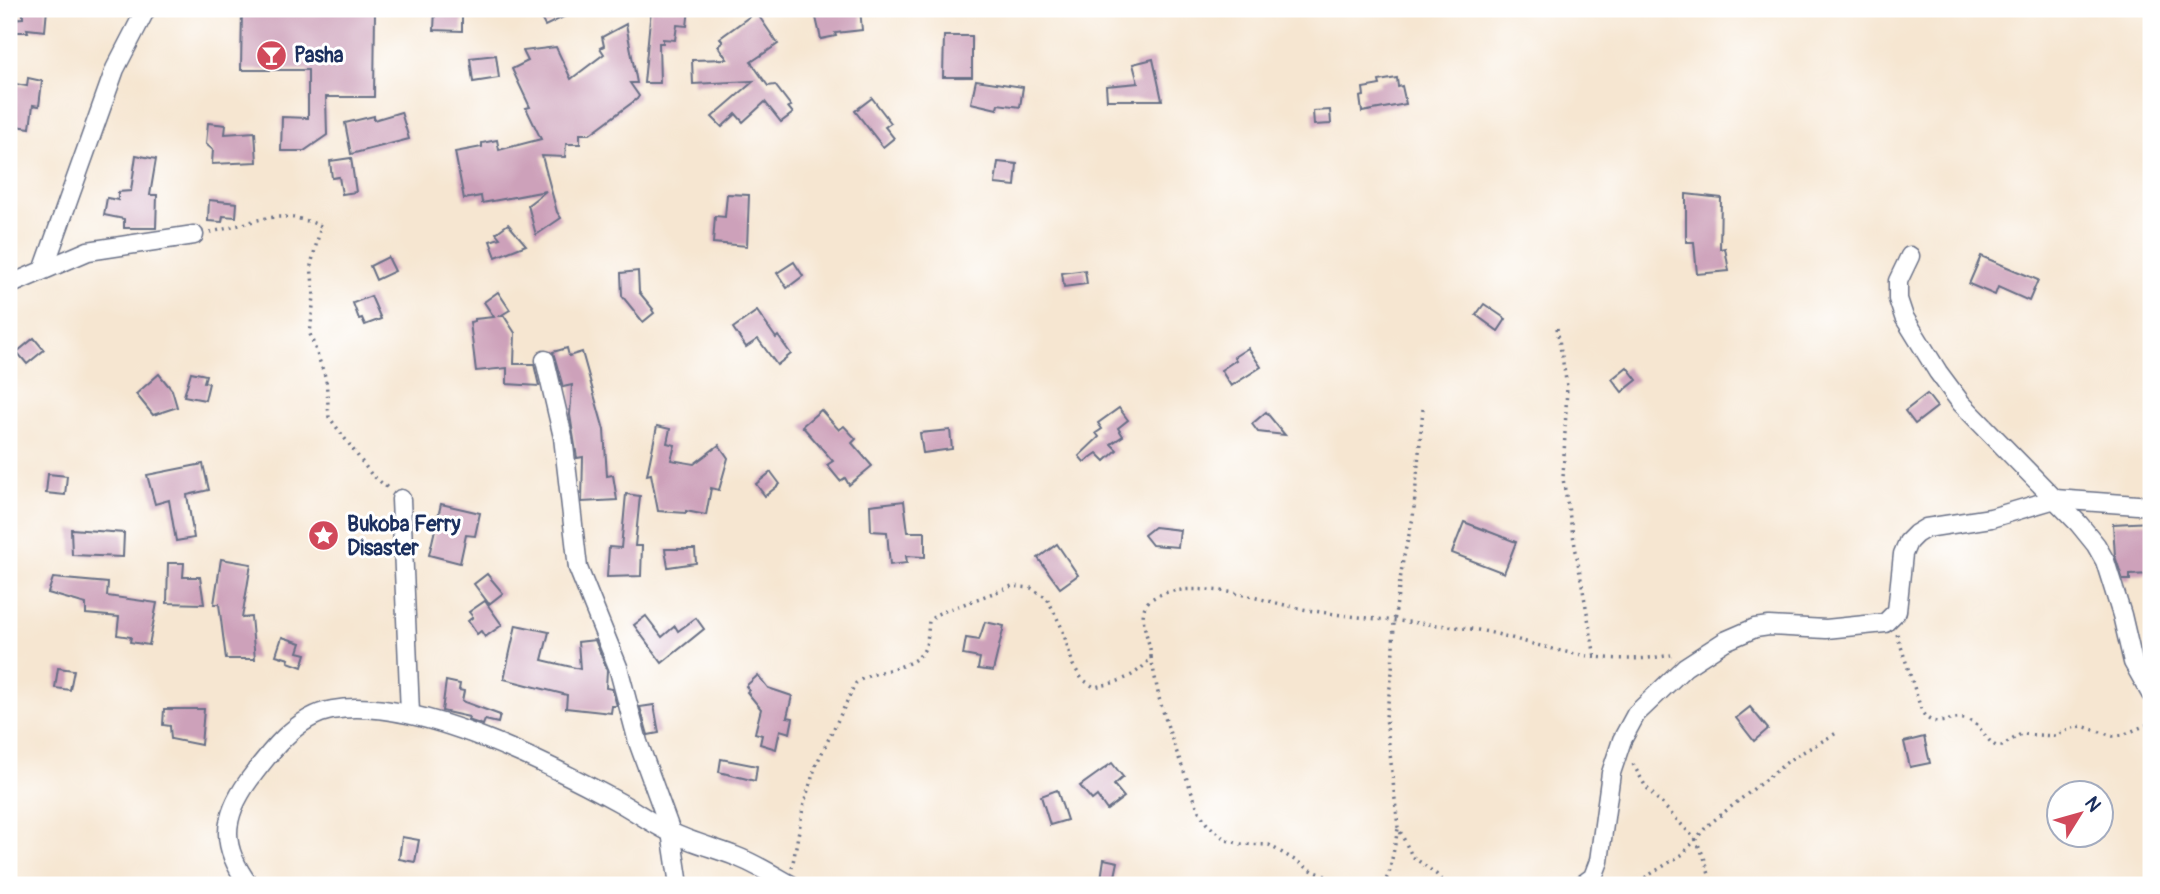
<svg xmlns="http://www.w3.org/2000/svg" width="2160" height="894" font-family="Pangolin,sans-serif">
<rect width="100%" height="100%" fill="#fff"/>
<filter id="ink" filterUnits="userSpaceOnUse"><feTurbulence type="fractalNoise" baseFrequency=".0143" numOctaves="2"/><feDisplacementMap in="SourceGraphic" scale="14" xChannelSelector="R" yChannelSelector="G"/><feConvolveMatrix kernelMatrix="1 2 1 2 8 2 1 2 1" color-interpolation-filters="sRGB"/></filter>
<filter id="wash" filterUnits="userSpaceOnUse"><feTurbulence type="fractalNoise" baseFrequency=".00686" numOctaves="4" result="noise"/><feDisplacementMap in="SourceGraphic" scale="28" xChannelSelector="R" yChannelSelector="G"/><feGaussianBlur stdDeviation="1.57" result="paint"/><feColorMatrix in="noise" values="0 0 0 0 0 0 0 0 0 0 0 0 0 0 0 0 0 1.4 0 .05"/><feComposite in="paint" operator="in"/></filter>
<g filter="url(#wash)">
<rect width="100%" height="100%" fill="#f6e6d1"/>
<g id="blocks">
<g fill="#cda1ba">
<polygon points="23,9 47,9 45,31 27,29 28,32 9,32 9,19 23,18"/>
<polygon points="242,9 375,9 374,97 326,97 327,135 304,151 281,151 282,117 308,118 308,70 241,70"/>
<polygon points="435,9 462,9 462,31 434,30"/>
<polygon points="536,9 580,9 545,26"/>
<polygon points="651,9 689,9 687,26 677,25 675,40 663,39 663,43 659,43 660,83 644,83"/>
<polygon points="814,9 860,9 862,30 835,33 836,36 821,39"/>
<polygon points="756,12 778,44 751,62 768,86 775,85 791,106 788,107 793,113 781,122 765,102 743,122 736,114 722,127 712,117 754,81 693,84 692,60 727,59 718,46 723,42 720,38"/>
<polygon points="626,24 637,83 630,83 639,96 637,99 590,134 580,134 580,144 566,144 565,157 542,156 557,212 561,218 536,235 528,205 546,191 482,203 481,196 464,199 455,152 482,147 482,143 497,140 499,150 541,139 526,108 530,107 512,69 528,61 523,51 556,47 571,79 604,54 600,48 604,46 602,37"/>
<polygon points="944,36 972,36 972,77 943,77"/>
<polygon points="496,55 499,78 473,82 470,58"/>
<polygon points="1153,59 1162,100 1107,100 1106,86 1138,83 1133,64"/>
<polygon points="28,78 42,81 39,106 33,105 30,128 16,126 17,119 9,118 11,97 9,97 9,83 27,86"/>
<polygon points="1397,78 1398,87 1402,86 1406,104 1362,112 1360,97 1364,96 1363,88 1380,85 1379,81"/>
<polygon points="976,80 1023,87 1020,107 998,104 997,109 971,103"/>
<polygon points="872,98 891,123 885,127 894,138 883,147 855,111"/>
<polygon points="1330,110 1331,124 1314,125 1313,111"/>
<polygon points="401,112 409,139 351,154 345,123 374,116 374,120"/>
<polygon points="208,123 226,125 225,134 255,132 257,162 212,164 213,150 206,144"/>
<polygon points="136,155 156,159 150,195 157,195 156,228 124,228 124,219 104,215 107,198 118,200 118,192 131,191"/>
<polygon points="351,158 356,192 342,194 339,177 332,178 330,161"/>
<polygon points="998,162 1017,164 1015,186 995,184"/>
<polygon points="727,194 749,195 747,246 713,243 715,216 725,217"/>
<polygon points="1686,194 1721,198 1720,249 1725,248 1729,271 1697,274 1694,242 1686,242"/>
<polygon points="209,200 237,203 236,217 223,216 222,222 208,221"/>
<polygon points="508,224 526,245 496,257 490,241 500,238 496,233"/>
<polygon points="1981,256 2038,280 2029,301 1998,287 1995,295 1969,284"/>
<polygon points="388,257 395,271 376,280 370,266"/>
<polygon points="794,262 803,276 787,288 777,273"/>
<polygon points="1085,270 1087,284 1064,287 1062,273"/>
<polygon points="638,271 639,292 653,309 652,310 654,313 643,322 622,296 621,273"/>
<polygon points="498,292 510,310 500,316 504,316 515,333 514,364 534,364 539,386 507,384 507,368 476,371 470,322 475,321 475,319 494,317 484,302"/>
<polygon points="371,296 381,319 365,325 362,318 359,319 353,303"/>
<polygon points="1484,304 1506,319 1498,331 1476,315"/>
<polygon points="757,311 776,338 778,336 791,354 777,365 758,339 746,347 733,328"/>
<polygon points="34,338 44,350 27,364 17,352"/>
<polygon points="567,348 569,356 582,352 604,430 607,476 613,475 617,500 582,502 583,457 577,458 570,415 572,385 563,387 553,352"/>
<polygon points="1248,348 1261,367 1231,386 1221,370 1236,360 1234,357"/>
<polygon points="1627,367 1637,380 1622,392 1612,379"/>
<polygon points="191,372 206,375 204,382 209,383 205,400 184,396"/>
<polygon points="159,374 172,390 177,407 153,415 136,394"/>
<polygon points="1927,394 1937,407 1915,424 1905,411"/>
<polygon points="1119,408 1128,420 1118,428 1123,436 1111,444 1117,450 1105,461 1097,453 1084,462 1079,456 1099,437 1096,433 1102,429 1098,423"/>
<polygon points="821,410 839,430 844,426 856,439 852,443 872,466 849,485 845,478 840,481 827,465 833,461 802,426"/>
<polygon points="1266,412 1285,435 1258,432 1252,424"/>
<polygon points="657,426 670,429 667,443 675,445 671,460 694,464 719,445 728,458 719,490 711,488 706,515 686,511 686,513 658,511 651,474 647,475"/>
<polygon points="950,430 952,449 923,453 920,433"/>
<polygon points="203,464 209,490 187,495 194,538 176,541 169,500 155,504 147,475"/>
<polygon points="771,472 780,484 765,496 756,484"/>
<polygon points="48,474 67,476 65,495 46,493"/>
<polygon points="626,494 640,496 635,546 642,546 641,576 607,577 609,547 621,548"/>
<polygon points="904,501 908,532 925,532 925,557 906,556 907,563 890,565 887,532 871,531 870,505"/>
<polygon points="441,504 480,513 475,536 466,535 460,563 429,555"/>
<polygon points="1464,522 1516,542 1504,573 1452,553"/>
<polygon points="2151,522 2151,574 2130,575 2130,580 2123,580 2115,556 2113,524"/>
<polygon points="1154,527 1180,530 1178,547 1152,545 1144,535"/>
<polygon points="71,529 124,533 123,557 72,555"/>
<polygon points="1057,544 1078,575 1060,588 1038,558"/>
<polygon points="665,549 695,549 696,563 668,567"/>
<polygon points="221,559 251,564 242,618 251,617 255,659 226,659 219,604 214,604"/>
<polygon points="168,563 184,563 183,577 200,577 204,604 167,603"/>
<polygon points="487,574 503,593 489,604 474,584"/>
<polygon points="53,578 108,583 107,596 157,603 149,645 130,642 131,637 117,635 119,617 86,614 86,604 48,593"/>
<polygon points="485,601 502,625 485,637 481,631 477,634 468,621 473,617 469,612"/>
<polygon points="646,616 662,637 675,626 678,631 696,618 704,629 662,663 634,625"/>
<polygon points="985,622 1004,626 993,671 978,669 980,658 963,655 966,638 979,640"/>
<polygon points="516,625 549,632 542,660 580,669 578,642 595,640 607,670 606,688 612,689 617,706 612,706 611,713 566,708 567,695 504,679"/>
<polygon points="282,637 301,643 298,652 306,654 302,667 288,662 289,659 276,655"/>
<polygon points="58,668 74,670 70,690 55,688"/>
<polygon points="758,675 768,688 792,696 787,717 793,718 790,733 780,730 776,749 760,744 762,735 755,733 761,709 747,692 749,690 746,686"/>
<polygon points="446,681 460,684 459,690 464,691 462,701 500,715 498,723 485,720 483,725 468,720 469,717 442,711"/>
<polygon points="654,705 659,733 648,735 640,707"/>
<polygon points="1750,707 1768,729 1754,741 1736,718"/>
<polygon points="164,709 204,709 201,745 171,739 170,726 163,725"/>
<polygon points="1924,737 1930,763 1910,767 1904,742"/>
<polygon points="721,759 757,766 755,781 719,772"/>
<polygon points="1112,763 1123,777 1114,785 1124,797 1107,810 1097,796 1092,800 1080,786"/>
<polygon points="1057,790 1067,820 1050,825 1041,796"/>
<polygon points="402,837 419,840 415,862 399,859"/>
<polygon points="1104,859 1118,862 1114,881 1101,879"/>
</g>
</g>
</g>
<g filter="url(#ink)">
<use href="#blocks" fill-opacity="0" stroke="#686f86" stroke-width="2"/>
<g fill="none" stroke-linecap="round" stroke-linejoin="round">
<defs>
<g id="minor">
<polyline points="1910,256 1898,281 1898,299 1904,317 1938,372 1961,403 2079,524 2096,545 2105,561 2122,615 2133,662 2151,694"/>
<polyline points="44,268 115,69 146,9"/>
<polyline points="9,285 88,251 194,235"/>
<polyline points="545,360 563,437 578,568 618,667 638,742 671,832 679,885"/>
<polyline points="401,499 410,713"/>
<path d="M249,885C221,847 221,819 249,780C269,753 297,716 332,710C414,696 543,761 615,800C634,810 651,823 670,832C691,842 714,848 735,856C754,863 773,875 791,885"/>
<polyline points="1582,885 1593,877 1599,861 1611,773 1622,740 1636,714 1685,667 1725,641 1755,628 1769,626 1826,629 1885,623 1897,611 1903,554 1908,542 1916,534 1926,528 1991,518 2055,499 2151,506"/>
</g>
</defs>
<use href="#minor" stroke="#686f86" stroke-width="21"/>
<g stroke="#686f86" stroke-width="3.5" stroke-dasharray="2 5" stroke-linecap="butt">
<path d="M210,232C255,224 274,206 321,226L311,265L314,296L310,334L326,379L329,417L371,474L389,489"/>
<polyline points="1557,328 1567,386 1563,479 1595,657"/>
<polyline points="1423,409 1413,518 1403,560 1394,622 1392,672 1386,717 1398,827 1412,856 1436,874 1446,885"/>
<path d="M1897,634L1922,712C1935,732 1950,714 1968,720C1981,724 1985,740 1996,746H2002L2021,734L2055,736L2072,728L2082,726L2113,736L2123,735L2151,723"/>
<polyline points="1151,657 1159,698 1171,737 1199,811 1207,824 1226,840 1241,844 1269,845 1313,871 1348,885"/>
<polyline points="1633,764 1646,787 1696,840 1704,857 1712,885"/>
<path d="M792,868L804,803L816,765L856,683C874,668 915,671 925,648C928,641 928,629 929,621L937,614L1012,586L1031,588L1047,598L1062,628L1073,665L1082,679L1094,687C1117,683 1137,677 1151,657C1151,641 1135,614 1149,601C1165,588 1191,589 1210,590C1245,592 1280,606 1314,611C1369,620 1424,622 1478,630C1501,634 1523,642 1545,647C1586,658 1629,663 1671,655"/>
<polyline points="1383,885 1389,874 1398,829"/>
<polyline points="1633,885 1683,854 1707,826 1791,759 1838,732"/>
</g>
<use href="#minor" stroke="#fff" stroke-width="18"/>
</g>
</g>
<defs>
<symbol id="bar-disc" viewBox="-11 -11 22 22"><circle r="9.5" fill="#d1495b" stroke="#fff"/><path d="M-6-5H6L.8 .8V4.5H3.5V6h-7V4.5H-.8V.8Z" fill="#fff"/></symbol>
<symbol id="sight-disc" viewBox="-11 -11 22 22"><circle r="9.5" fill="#d1495b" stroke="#fff"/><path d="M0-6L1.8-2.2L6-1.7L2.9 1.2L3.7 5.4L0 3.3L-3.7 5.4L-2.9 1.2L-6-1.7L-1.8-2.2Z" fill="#fff"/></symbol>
</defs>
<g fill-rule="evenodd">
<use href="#bar-disc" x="254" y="38" width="35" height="35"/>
<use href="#sight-disc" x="306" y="518" width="35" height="35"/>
</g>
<g text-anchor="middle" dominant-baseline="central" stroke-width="6" stroke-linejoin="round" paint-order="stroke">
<g font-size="21" font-weight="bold" fill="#1b2f5e" stroke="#fff" text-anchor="start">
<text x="294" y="55">Pasha</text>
<text x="347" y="524">Bukoba Ferry<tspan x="347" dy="24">Disaster</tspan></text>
</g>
</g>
<rect width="2160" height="894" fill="none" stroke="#fff" stroke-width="35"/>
<g transform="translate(2080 814) rotate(53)"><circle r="33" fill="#ffffff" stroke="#a4acbf" stroke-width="2"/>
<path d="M0-5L12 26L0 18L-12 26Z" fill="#d1495b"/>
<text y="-10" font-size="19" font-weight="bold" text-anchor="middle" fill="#1b2f5e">N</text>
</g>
</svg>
